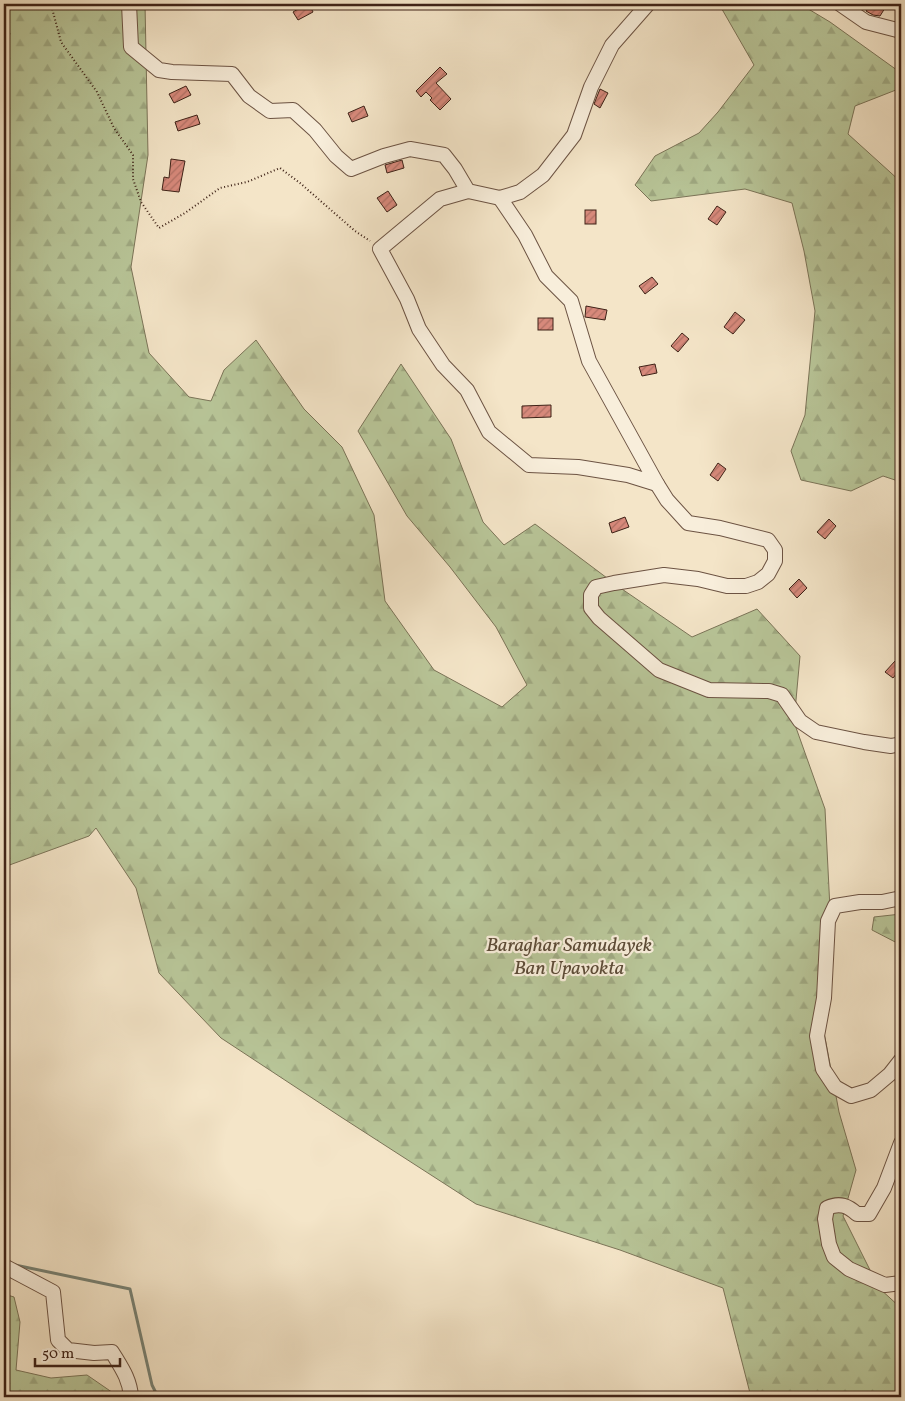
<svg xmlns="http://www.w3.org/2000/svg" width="905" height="1401" font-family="Vollkorn,serif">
<defs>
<pattern id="forest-firs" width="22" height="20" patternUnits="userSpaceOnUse" patternTransform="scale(1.25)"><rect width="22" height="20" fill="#b8c598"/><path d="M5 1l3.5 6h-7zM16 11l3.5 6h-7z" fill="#9fa982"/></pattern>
<pattern id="building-hatch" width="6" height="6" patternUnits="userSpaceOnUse" patternTransform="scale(1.25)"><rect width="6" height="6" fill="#d7897b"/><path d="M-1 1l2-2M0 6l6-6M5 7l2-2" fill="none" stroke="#b07064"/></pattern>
</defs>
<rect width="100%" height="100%" fill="#f4e5c8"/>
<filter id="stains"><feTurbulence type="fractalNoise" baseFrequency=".004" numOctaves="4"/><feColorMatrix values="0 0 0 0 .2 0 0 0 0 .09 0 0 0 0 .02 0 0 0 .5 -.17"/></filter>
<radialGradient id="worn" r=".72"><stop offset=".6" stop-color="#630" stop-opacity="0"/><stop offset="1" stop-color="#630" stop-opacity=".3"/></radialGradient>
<g fill="url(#forest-firs)" stroke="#7b7458">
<polygon points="4,4 145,4 148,155 131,267 149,353 189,397 211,401 224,370 256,340 304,409 342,447 374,515 385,601 434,670 502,707 527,685 496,627 450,567 407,516 358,431 401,364 451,439 483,522 504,545 535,524 619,587 692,637 757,609 800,656 794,722 825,809 830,909 823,1027 839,1112 856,1170 843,1216 879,1288 901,1308 901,1397 751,1397 723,1288 620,1250 476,1204 341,1117 221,1038 159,973 136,888 96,828 89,836 4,867 4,62 10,33 4,30"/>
<polygon points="719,4 800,4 830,22 901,73 901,88 855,106 848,134 901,182 901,482 883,476 851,491 801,480 791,451 805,415 815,311 804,251 792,203 745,189 651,201 635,185 655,156 699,133 718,112 754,65"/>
<polygon points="901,914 901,945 872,930 874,917"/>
<polygon points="4,1294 14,1297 20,1322 16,1370 51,1378 87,1375 119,1397 4,1397"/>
</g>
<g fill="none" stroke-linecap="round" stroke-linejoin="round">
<polyline stroke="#778173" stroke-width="3" points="15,1265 130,1289 152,1385 158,1397"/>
</g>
<g fill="url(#building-hatch)" stroke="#3e2217">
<polygon points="306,4 309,4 313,12 298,20 293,12"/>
<polygon points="870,4 878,4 885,8 880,16 873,15 866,11"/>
<polygon points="440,67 447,74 436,83 451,99 440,110 430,100 432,98 426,92 421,97 416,91"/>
<polygon points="186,86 191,95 174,103 169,94"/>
<polygon points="600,89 608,93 600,108 594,104"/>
<polygon points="364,106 368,116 352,122 348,113"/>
<polygon points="197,115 200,124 178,131 175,122"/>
<polygon points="171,159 185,161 179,192 162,190 164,177 169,178"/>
<polygon points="402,160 404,168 387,173 385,165"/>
<polygon points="388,191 397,205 387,212 377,198"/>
<polygon points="717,206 726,212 717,225 708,219"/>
<rect x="585" y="210" width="11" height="14"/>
<polygon points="652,277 658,284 645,294 639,286"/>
<polygon points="586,306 607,310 605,320 585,317"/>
<polygon points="735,312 745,320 733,334 724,327"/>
<rect x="538" y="318" width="15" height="12"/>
<polygon points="682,333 689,339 678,352 671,346"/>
<polygon points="655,364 657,373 642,376 639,367"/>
<polygon points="551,405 551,417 522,418 522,406"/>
<polygon points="718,463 726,469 718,481 710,475"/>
<polygon points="625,517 629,527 612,533 609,523"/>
<polygon points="829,519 836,526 825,539 817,532"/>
<polygon points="799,579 807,588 797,598 789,589"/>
<polygon points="895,661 901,668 893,678 885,672"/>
</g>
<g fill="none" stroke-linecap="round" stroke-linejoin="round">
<defs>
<g id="minor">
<polyline points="129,4 131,47 159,70 172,72 232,74 249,96 270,111 293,110 315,130 336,156 351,169 384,156 410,149 444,155 455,169 468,191 500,198 520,192 543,175 574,135 591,87 612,45 648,4"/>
<polyline points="840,4 866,22 901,31"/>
<polyline points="468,191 440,199 380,249 407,299 419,329 443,365 467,390 489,432 529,465 578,467 628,475 657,484 589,361 571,301 546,276 525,235 500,198"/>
<polyline points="657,484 667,500 688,523 720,528 768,540 775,550 775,561 768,574 758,582 746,586 727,586 698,579 664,575 614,583 596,587 591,595 591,608 599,618 659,670 709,690 769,691 782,695 800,721 816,732 864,742 891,746 901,744"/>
<polyline points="901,898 882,902 860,902 835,906 828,921 824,998 817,1036 823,1069 835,1087 851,1096 871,1090 890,1074 901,1060"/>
<path d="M901,1143L884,1188L869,1214H857C848,1206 840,1202 827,1208L825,1219L829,1244L834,1257L849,1269L885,1285L901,1283"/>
<path d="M4,1266L53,1292L58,1340L68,1350L94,1353L112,1352C121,1367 130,1379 131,1397"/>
</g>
</defs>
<use href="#minor" stroke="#6c5343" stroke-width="16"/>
<polyline stroke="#3e2217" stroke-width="2" stroke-dasharray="1 2.5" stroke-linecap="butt" points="48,4 52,8 61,42 97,92 114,128 133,155 133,179 141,202 159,228 185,213 220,188 247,182 280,168 300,183 355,231 370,241"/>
<use href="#minor" stroke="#f8eedb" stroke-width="14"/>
</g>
<g text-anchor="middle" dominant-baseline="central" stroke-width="4.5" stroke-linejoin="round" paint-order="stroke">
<g font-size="20" font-style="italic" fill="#5c4b37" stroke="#f8eedb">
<text x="569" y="946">Baraghar Samudayek<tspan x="569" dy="23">Ban Upavokta</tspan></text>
</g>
</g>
<rect width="905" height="1401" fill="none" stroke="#f4e5c8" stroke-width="20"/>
<rect x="5" y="5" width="895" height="1391" fill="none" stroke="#3e2217" stroke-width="2.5"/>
<rect x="10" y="10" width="885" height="1381" fill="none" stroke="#3e2217"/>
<path d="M35 1358v8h85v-8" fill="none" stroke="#3e2217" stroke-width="2.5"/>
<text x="42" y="1358" font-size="15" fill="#3e2217" stroke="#f8eedb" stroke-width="4" paint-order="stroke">50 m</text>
<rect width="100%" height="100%" filter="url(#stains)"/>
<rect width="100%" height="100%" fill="url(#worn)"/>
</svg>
